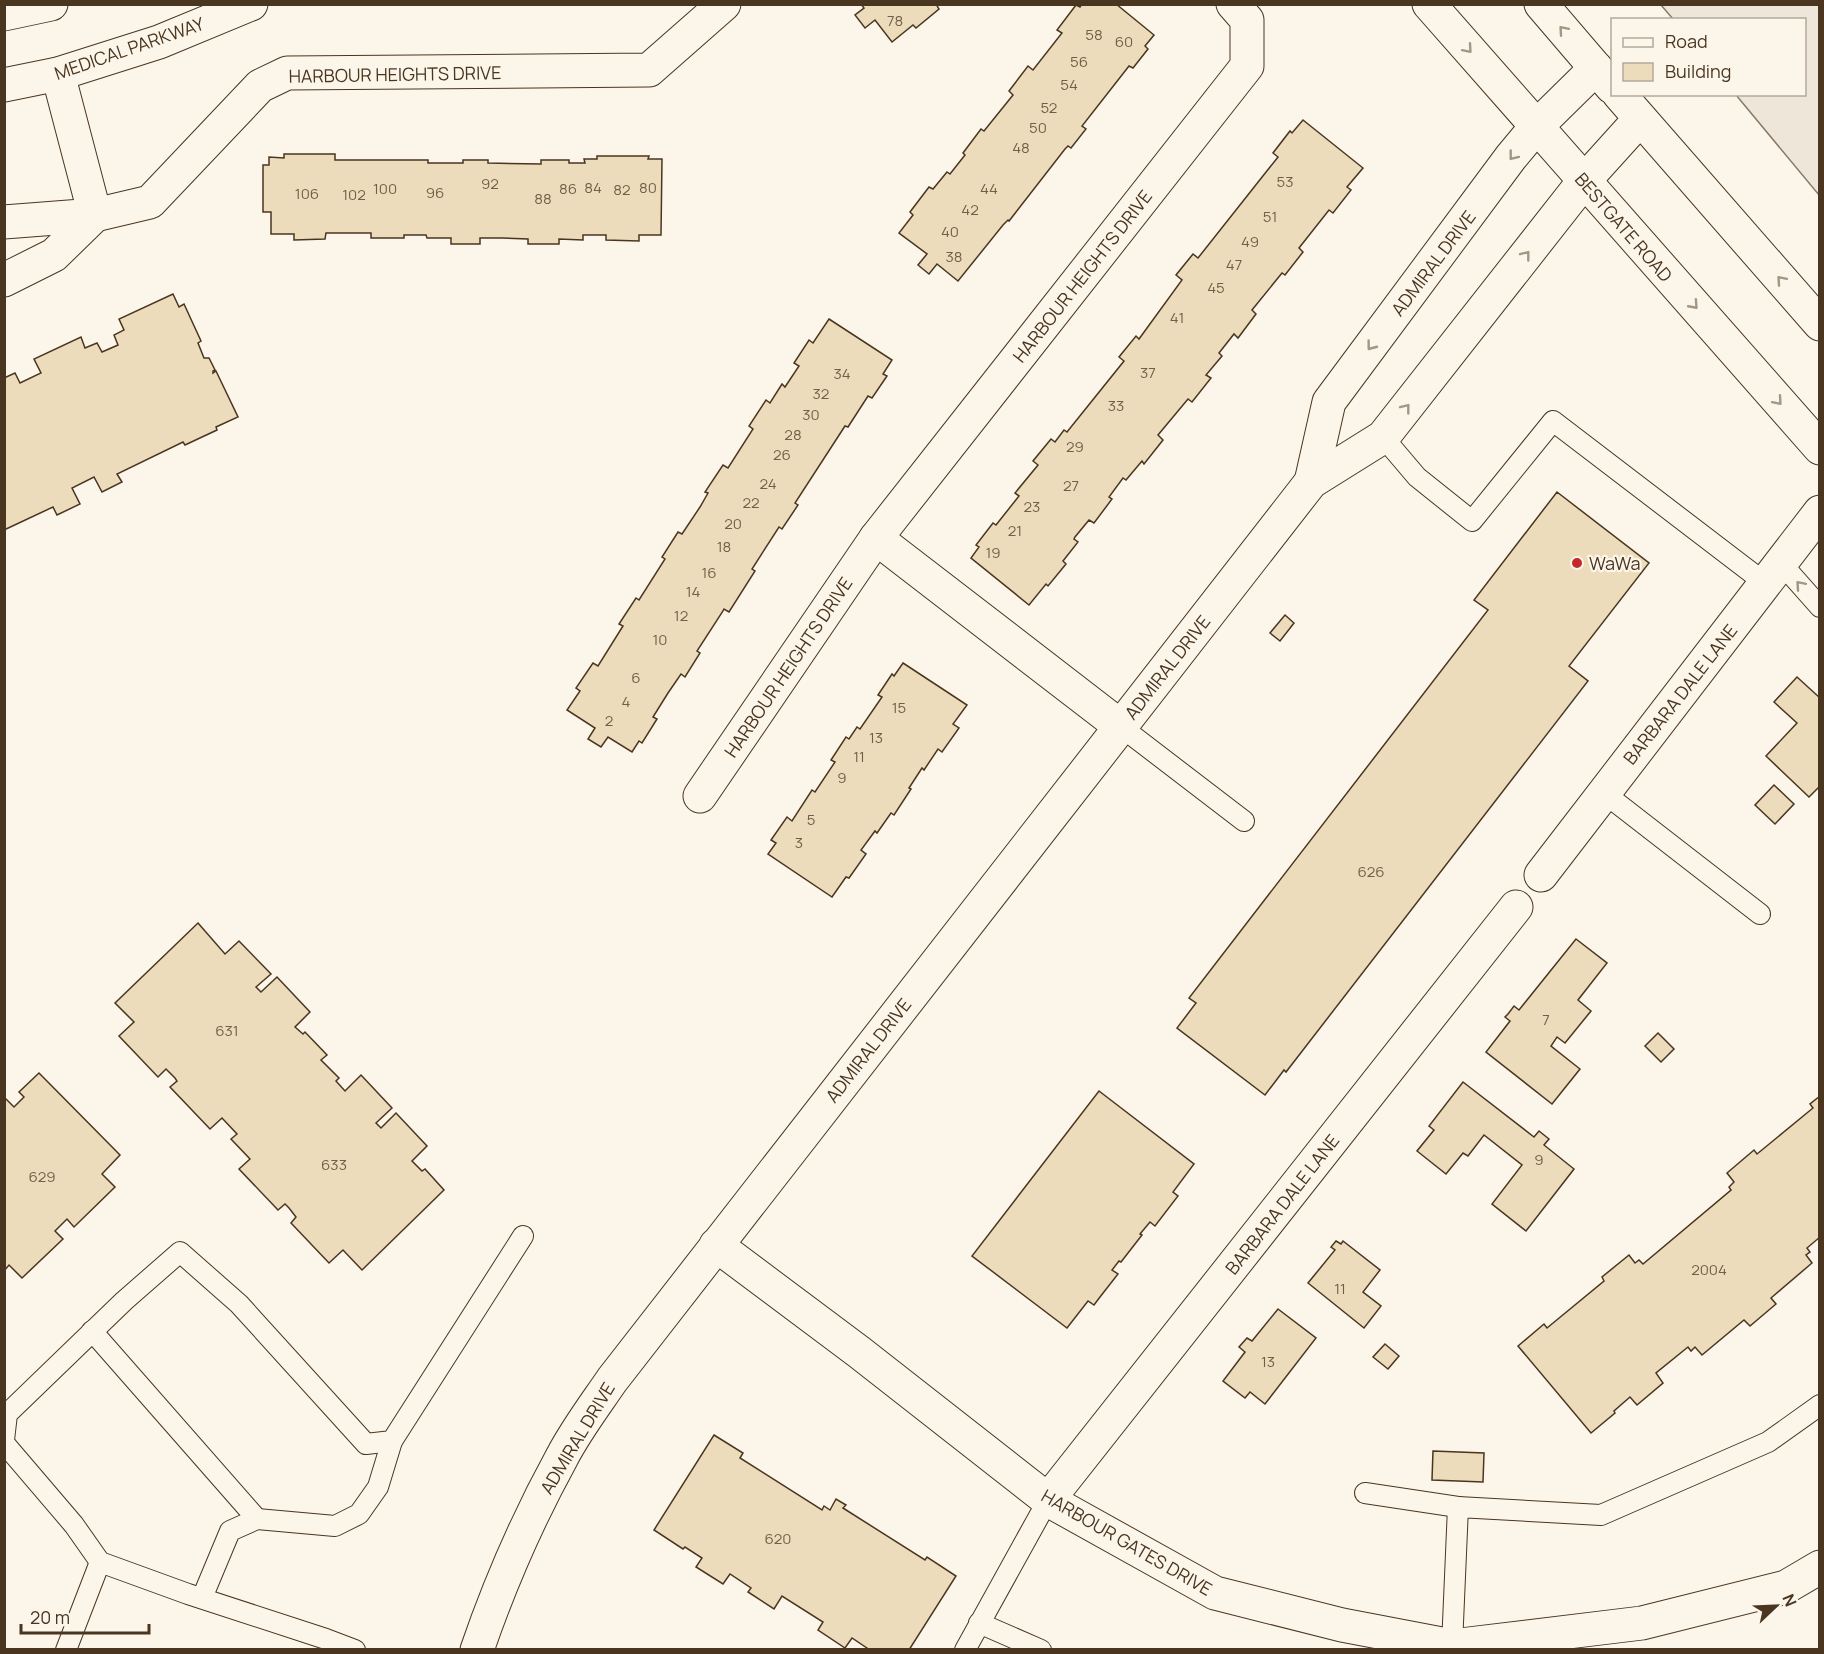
<svg xmlns="http://www.w3.org/2000/svg" width="1824" height="1654" font-family="Manrope,sans-serif">
<rect width="100%" height="100%" fill="#fbf6e9"/>
<polygon fill="#ede6d9" stroke="#887966" stroke-width="1.5" points="1661,5 1819,5 1819,195 1736,95 1804,94 1804,20 1673,19"/>
<g fill="#ecdcbc" stroke="#4a3520" stroke-width="1.5">
<polygon points="861,4 936,4 939,9 916,28 913,25 892,42 875,20 865,28 855,15 864,8"/>
<polygon points="1082,4 1116,4 1154,35 1145,46 1148,49 1133,68 1129,66 1082,126 1086,129 1071,148 1068,146 1065,149 1009,221 1008,220 1003,225 958,281 937,264 929,274 918,265 927,254 899,233 913,215 910,212 929,187 933,189 947,172 950,174 965,155 963,153 981,129 984,131 1013,95 1009,91 1028,66 1033,70 1062,33 1057,30 1076,5 1080,7"/>
<polygon points="1303,120 1363,168 1347,187 1351,190 1333,213 1329,210 1299,248 1303,252 1285,275 1282,273 1252,310 1256,314 1238,338 1234,334 1219,353 1222,356 1206,375 1211,378 1192,402 1188,399 1158,435 1163,440 1144,464 1142,461 1126,480 1123,478 1109,497 1112,499 1094,523 1089,520 1075,537 1074,539 1078,542 1063,561 1066,564 1048,586 1046,584 1029,605 971,558 979,547 976,545 993,523 996,525 1019,496 1015,493 1038,465 1033,461 1051,439 1055,442 1064,430 1067,432 1124,361 1119,357 1136,336 1139,339 1182,280 1176,275 1193,254 1198,258 1278,157 1273,153 1290,131 1292,133"/>
<polygon points="284,154 335,154 335,160 428,160 428,163 463,163 463,160 488,160 488,163 541,164 541,160 569,160 569,163 585,163 584,159 597,159 597,156 649,156 648,159 662,159 661,235 639,235 639,241 606,240 606,235 583,235 583,240 559,239 559,244 528,244 528,239 502,238 480,238 480,244 451,244 451,238 427,238 426,235 404,235 404,238 371,238 371,233 326,233 325,239 294,240 294,234 271,234 271,212 263,212 263,165 269,165 269,157 284,158"/>
<polygon points="173,294 179,307 184,304 201,341 198,343 204,358 209,358 215,370 213,371 213,373 216,371 238,417 216,427 217,430 185,445 183,442 117,474 122,482 102,492 94,477 72,488 80,504 57,515 53,507 4,530 4,378 15,373 20,383 41,373 34,359 81,337 85,348 97,343 102,352 118,345 114,335 124,330 119,319"/>
<polygon points="829,319 892,360 883,374 887,376 872,398 868,396 848,427 845,426 795,503 798,505 782,529 779,527 752,569 755,571 729,612 724,609 723,611 697,651 700,653 685,677 681,674 668,693 653,717 657,719 642,743 639,741 632,752 608,737 601,747 588,739 595,728 567,710 580,691 576,688 593,663 598,666 623,626 619,624 636,598 639,600 665,559 662,557 678,532 682,534 700,507 708,493 705,492 723,465 728,468 753,429 749,426 766,400 770,403 782,384 785,387 799,366 794,363 809,340 813,343"/>
<polygon points="1557,492 1649,563 1569,666 1588,681 1286,1072 1284,1070 1265,1095 1177,1028 1196,1003 1189,998 1488,610 1474,600"/>
<polygon points="1285,615 1294,623 1280,641 1270,633"/>
<polygon points="903,663 967,705 953,724 959,728 942,752 938,749 924,770 922,768 909,788 911,789 894,815 891,813 877,833 875,831 861,850 866,854 849,878 846,877 832,897 768,854 776,843 771,840 787,817 792,821 812,790 815,792 835,762 831,760 846,737 849,739 857,727 860,729 882,697 878,695 892,674 894,676"/>
<polygon points="1797,677 1820,698 1820,786 1809,797 1766,756 1797,723 1774,702"/>
<polygon points="1774,785 1794,804 1775,824 1755,805"/>
<polygon points="198,923 225,954 239,941 271,974 256,987 261,992 277,977 310,1012 295,1027 303,1034 305,1032 327,1055 321,1060 339,1078 336,1081 345,1091 361,1075 392,1108 376,1123 381,1128 396,1113 427,1146 412,1161 422,1171 425,1169 444,1190 362,1270 343,1250 329,1263 291,1223 296,1217 289,1208 285,1204 278,1210 239,1169 250,1159 231,1139 237,1134 222,1118 210,1129 170,1087 177,1081 175,1078 166,1069 158,1077 119,1036 134,1022 115,1003"/>
<polygon points="1576,939 1607,963 1578,1000 1591,1011 1565,1043 1557,1037 1551,1046 1580,1069 1552,1104 1486,1052 1510,1021 1505,1017 1508,1014 1514,1006 1519,1010"/>
<polygon points="1658,1033 1674,1049 1661,1062 1645,1046"/>
<polygon points="39,1073 120,1155 102,1174 115,1187 74,1227 67,1219 55,1231 63,1239 22,1278 9,1265 4,1271 4,1097 14,1107 24,1097 19,1092"/>
<polygon points="1463,1082 1534,1137 1539,1131 1549,1139 1544,1145 1574,1169 1526,1231 1492,1204 1522,1165 1484,1135 1468,1156 1463,1153 1446,1174 1417,1151 1434,1130 1429,1126"/>
<polygon points="1099,1091 1194,1164 1173,1192 1178,1196 1155,1226 1150,1222 1140,1234 1142,1235 1121,1262 1119,1261 1112,1270 1118,1274 1100,1297 1094,1305 1088,1301 1067,1328 972,1256"/>
<polygon points="1820,1096 1820,1237 1807,1248 1810,1252 1806,1255 1812,1263 1771,1298 1776,1304 1750,1326 1744,1320 1702,1355 1695,1347 1691,1351 1688,1347 1656,1373 1663,1383 1637,1405 1630,1397 1614,1411 1615,1413 1591,1433 1518,1346 1544,1324 1547,1328 1604,1281 1602,1277 1629,1255 1635,1263 1639,1260 1643,1264 1731,1190 1729,1187 1734,1182 1727,1173 1754,1150 1757,1154 1813,1108 1810,1104"/>
<polygon points="1336,1241 1341,1244 1343,1241 1380,1270 1363,1292 1381,1306 1364,1328 1308,1283 1335,1250 1331,1247"/>
<polygon points="1278,1309 1316,1338 1265,1404 1250,1392 1245,1398 1223,1381 1245,1352 1239,1347 1247,1338 1252,1341"/>
<polygon points="1385,1344 1399,1356 1388,1369 1373,1357"/>
<polygon points="714,1435 743,1453 740,1458 822,1510 824,1506 830,1510 836,1499 846,1505 843,1508 925,1560 927,1557 956,1576 909,1650 870,1650 852,1638 845,1648 818,1630 823,1622 782,1596 774,1609 748,1592 751,1588 730,1574 723,1584 696,1567 702,1558 685,1547 683,1549 654,1530"/>
<polygon points="1433,1451 1484,1453 1483,1482 1432,1480"/>
</g>
<g fill="none" stroke-linecap="round" stroke-linejoin="round">
<defs>
<g id="service">
<polyline points="1383,437 1417,477 1472,521 1553,421 1765,583"/>
<polyline points="1781,563 1820,607"/>
<polyline points="1120,726 1244,821"/>
<polyline points="1604,793 1760,914"/>
<polyline points="92,1331 257,1519"/>
<polyline points="4,1440 7,1414 124,1301 180,1252 239,1304 366,1444 392,1441 523,1236"/>
<polyline points="4,1443 74,1525 100,1562 188,1594 326,1639 355,1650"/>
<polyline points="1365,1493 1458,1507"/>
<polyline points="202,1598 230,1531 257,1519 335,1526 359,1514 378,1487 392,1441"/>
<polyline points="979,1623 1041,1650"/>
<polyline points="1452,1646 1458,1507 1601,1515 1768,1442 1820,1405"/>
<polyline points="66,1650 100,1562"/>
<polyline points="965,1650 1048,1500"/>
</g>
<g id="minor">
<polyline points="58,74 95,215"/>
<polyline points="4,222 95,215 150,202 260,86 287,73 649,70 724,4"/>
<polyline points="4,280 54,255 95,215"/>
<polyline points="876,538 1120,726"/>
<polyline points="700,796 876,538 1247,66 1247,20 1233,4"/>
<polyline points="1541,875 1820,512"/>
<polyline points="716,1245 859,1352 1048,1500 1215,1593 1342,1625 1452,1646 1642,1623 1786,1587 1820,1567"/>
<polyline points="1048,1500 1516,907"/>
</g>
<g id="tertiary">
<polyline points="1311,482 1329,402 1511,157 1536,127 1596,68"/>
<path d="M477,1650C500,1583 528,1519 562,1457C576,1430 595,1405 612,1380L1311,482L1383,437L1584,181L1640,119"/>
</g>
<g id="secondary">
<polyline points="1429,4 1820,448"/>
<polyline points="1541,4 1612,87"/>
<polyline points="4,14 51,4"/>
<polyline points="4,85 58,74 159,42 251,4"/>
<polyline points="1619,94 1820,324"/>
</g>
</defs>
<use href="#service" stroke="#4a3520" stroke-width="22"/>
<use href="#minor" stroke="#4a3520" stroke-width="35"/>
<use href="#tertiary" stroke="#4a3520" stroke-width="35"/>
<use href="#secondary" stroke="#4a3520" stroke-width="35"/>
<use href="#service" stroke="#fbf6e9" stroke-width="20"/>
<use href="#minor" stroke="#fbf6e9" stroke-width="33"/>
<use href="#tertiary" stroke="#fbf6e9" stroke-width="33"/>
<use href="#secondary" stroke="#fbf6e9" stroke-width="33"/>
</g>
<defs><path id="oneway-chevron" d="M-2-3.5L2.5 0L-2 3.5" fill="none" stroke-width="1.6" stroke-linecap="round" stroke-linejoin="round" transform="scale(1.5)"/></defs>
<g stroke="#a29684">
<use href="#oneway-chevron" transform="translate(1563 30) rotate(-131)"/>
<use href="#oneway-chevron" transform="translate(1468 49) rotate(49)"/>
<use href="#oneway-chevron" transform="translate(1513 156) rotate(128)"/>
<use href="#oneway-chevron" transform="translate(1526 255) rotate(-52)"/>
<use href="#oneway-chevron" transform="translate(1781 280) rotate(-131)"/>
<use href="#oneway-chevron" transform="translate(1694 305) rotate(48)"/>
<use href="#oneway-chevron" transform="translate(1371 346) rotate(127)"/>
<use href="#oneway-chevron" transform="translate(1778 401) rotate(49)"/>
<use href="#oneway-chevron" transform="translate(1406 408) rotate(-52)"/>
<use href="#oneway-chevron" transform="translate(1800 585) rotate(-131)"/>
</g>
<circle fill="#c62828" stroke="#fbf6e9" stroke-width="2" cx="1577" cy="563" r="6"/>
<g text-anchor="middle" dominant-baseline="central" stroke-width="4.5" stroke-linejoin="round" paint-order="stroke">
<g font-size="15" fill="#725f47">
<text x="895" y="20">78</text>
<text x="1094" y="34">58</text>
<text x="1124" y="41">60</text>
<text x="1079" y="61">56</text>
<text x="1069" y="84">54</text>
<text x="1049" y="107">52</text>
<text x="1038" y="127">50</text>
<text x="1021" y="147">48</text>
<text x="1285" y="181">53</text>
<text x="490" y="183">92</text>
<text x="593" y="187">84</text>
<text x="648" y="187">80</text>
<text x="385" y="188">100</text>
<text x="568" y="188">86</text>
<text x="989" y="188">44</text>
<text x="622" y="189">82</text>
<text x="435" y="192">96</text>
<text x="307" y="193">106</text>
<text x="354" y="194">102</text>
<text x="543" y="198">88</text>
<text x="970" y="209">42</text>
<text x="1270" y="216">51</text>
<text x="950" y="231">40</text>
<text x="1250" y="241">49</text>
<text x="954" y="256">38</text>
<text x="1234" y="264">47</text>
<text x="1216" y="287">45</text>
<text x="1177" y="317">41</text>
<text x="1148" y="372">37</text>
<text x="842" y="373">34</text>
<text x="821" y="393">32</text>
<text x="1116" y="405">33</text>
<text x="811" y="414">30</text>
<text x="793" y="434">28</text>
<text x="1075" y="446">29</text>
<text x="782" y="454">26</text>
<text x="768" y="483">24</text>
<text x="1071" y="485">27</text>
<text x="751" y="502">22</text>
<text x="1032" y="506">23</text>
<text x="733" y="523">20</text>
<text x="1015" y="530">21</text>
<text x="724" y="546">18</text>
<text x="993" y="552">19</text>
<text x="709" y="572">16</text>
<text x="693" y="591">14</text>
<text x="681" y="615">12</text>
<text x="660" y="639">10</text>
<text x="636" y="677">6</text>
<text x="626" y="701">4</text>
<text x="899" y="707">15</text>
<text x="609" y="720">2</text>
<text x="876" y="737">13</text>
<text x="859" y="756">11</text>
<text x="842" y="777">9</text>
<text x="811" y="819">5</text>
<text x="799" y="842">3</text>
<text x="1371" y="871">626</text>
<text x="1546" y="1019">7</text>
<text x="227" y="1030">631</text>
<text x="1539" y="1159">9</text>
<text x="334" y="1164">633</text>
<text x="42" y="1176">629</text>
<text x="1709" y="1269">2004</text>
<text x="1340" y="1288">11</text>
<text x="1268" y="1361">13</text>
<text x="778" y="1538">620</text>
</g>
<g font-size="18" fill="#4a3520" stroke="#fbf6e9">
<text transform="translate(129 48) rotate(-19)">MEDICAL PARKWAY</text>
<text transform="translate(395 74) rotate(-1)">HARBOUR HEIGHTS DRIVE</text>
<text transform="translate(1624 227) rotate(49)">BESTGATE ROAD</text>
<text transform="translate(1433 263) rotate(-53)">ADMIRAL DRIVE</text>
<text transform="translate(1082 276) rotate(-52)">HARBOUR HEIGHTS DRIVE</text>
<text transform="translate(788 667) rotate(-56)">HARBOUR HEIGHTS DRIVE</text>
<text transform="translate(1167 667) rotate(-52)">ADMIRAL DRIVE</text>
<text transform="translate(1680 694) rotate(-52)">BARBARA DALE LANE</text>
<text transform="translate(868 1050) rotate(-52)">ADMIRAL DRIVE</text>
<text transform="translate(1282 1204) rotate(-52)">BARBARA DALE LANE</text>
<text transform="translate(577 1438) rotate(-59)">ADMIRAL DRIVE</text>
<text transform="translate(1127 1542) rotate(30)">HARBOUR GATES DRIVE</text>
</g>
<g font-size="18" fill="#4a3520" stroke="#fbf6e9" text-anchor="start">
<text x="1589" y="563">WaWa</text>
</g>
</g>
<rect width="1824" height="1654" fill="none" stroke="#4a3520" stroke-width="12"/>
<rect x="1611" y="18" width="195" height="78" fill="#fbf6e9" stroke="#b4a999" stroke-width="1.5"/>
<rect x="1623" y="38" width="30" height="9" fill="#fbf6e9" stroke="#b4a999" stroke-width="1.5"/>
<text x="1665" y="48" font-size="18" fill="#4a3520">Road</text>
<rect x="1623" y="63" width="30" height="18" fill="#ecdcbc" stroke="#b4a999" stroke-width="1.5"/>
<text x="1665" y="78" font-size="18" fill="#4a3520">Building</text>
<g transform="translate(1776 1606) rotate(67)" stroke="#fbf6e9" stroke-width="4.5" paint-order="stroke">
<path d="M0-4.5L10 22L0 15L-10 22Z" fill="#4a3520"/>
<text y="-9" font-size="16" font-weight="bold" text-anchor="middle" fill="#4a3520">N</text>
</g>
<path d="M21 1624v9h128v-9" fill="none" stroke="#4a3520" stroke-width="3"/>
<text x="30" y="1624" font-size="18" fill="#4a3520" stroke="#fbf6e9" stroke-width="4.5" paint-order="stroke">20 m</text>
</svg>
